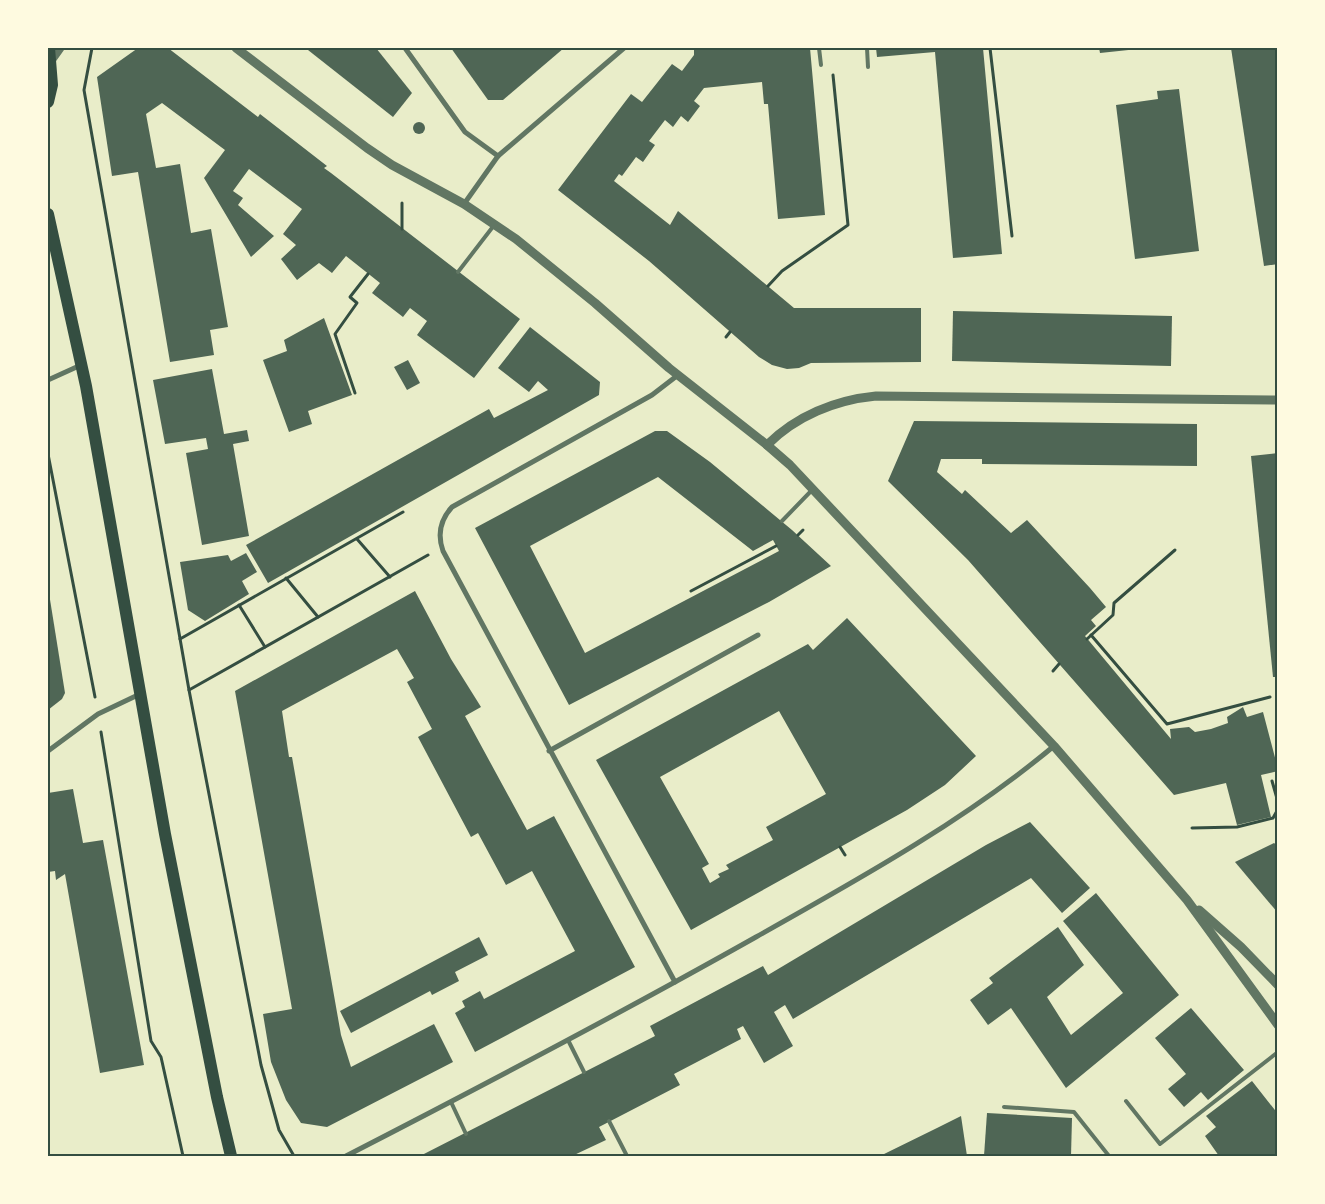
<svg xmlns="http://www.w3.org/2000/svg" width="1325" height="1204" font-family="'Libre Baskerville',serif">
<rect width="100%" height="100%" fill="#e9edc9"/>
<g fill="#4f6655" fill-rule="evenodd">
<polygon points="138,48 168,48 258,117 260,114 327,166 324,168 331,173 520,319 474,378 417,335 427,321 410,308 403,317 372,293 380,283 346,256 332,273 319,263 297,280 281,259 296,245 283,234 302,209 249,169 233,191 243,198 238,205 274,236 251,257 204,178 225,150 162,103 146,114 156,168 180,164 191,233 211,229 228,327 210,330 214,355 170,362 138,172 112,176 97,77"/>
<polygon points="310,48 376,48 412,93 393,117 308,50"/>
<polygon points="451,48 564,48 503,100 488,100"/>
<polygon points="694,48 810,48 825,215 778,219 768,104 764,104 762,82 704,88 694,101 700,106 688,122 681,116 673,127 665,120 649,141 655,145 643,162 636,157 622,176 619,174 614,181 670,225 678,211 794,308 921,308 921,362 811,363 799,368 787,369 772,365 759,357 649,261 558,190 631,94 642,102 672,64 682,71 694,55"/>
<polygon points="876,48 983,48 1002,254 953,258 935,52 877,57"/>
<polygon points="1099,48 1138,48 1138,49 1100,53"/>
<polygon points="1231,48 1276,48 1278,264 1264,266"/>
<polygon points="1179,89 1199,251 1135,259 1116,105 1158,99 1157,91"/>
<circle cx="419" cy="128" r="6"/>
<polygon points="953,311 1172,316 1171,366 952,361"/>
<polygon points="324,318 352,395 308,411 312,424 289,432 263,360 287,351 284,340"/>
<polygon points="530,327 600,382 599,395 268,583 246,545 489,409 494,418 548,390 538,381 529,392 498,368"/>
<polygon points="408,360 420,383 407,390 394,367"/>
<polygon points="212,369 224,434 247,430 249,441 233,444 249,536 202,545 186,453 208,449 206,438 165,444 153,380"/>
<polygon points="914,421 1197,424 1197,466 982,464 982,459 941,459 937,472 962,494 965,490 1011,533 1027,520 1090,588 1106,607 1091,620 1096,626 1085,636 1171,739 1170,729 1189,727 1195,732 1211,729 1228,723 1227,717 1243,707 1247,717 1263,712 1278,769 1278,771 1261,775 1271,817 1237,825 1226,783 1174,795 968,560 888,481"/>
<path d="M655,431H667L710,462L792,530L831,566L769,602L569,705L475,528ZM658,477L753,551L773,540L779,551L585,653L530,546Z"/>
<polygon points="1278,453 1278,677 1273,677 1251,456"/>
<polygon points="246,553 257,572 242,581 249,594 205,621 188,610 180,562 228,555 231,561"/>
<polygon points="48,587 65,693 62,699 48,710"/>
<polygon points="415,591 451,659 481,707 465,716 527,830 554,816 635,967 475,1052 455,1013 465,1007 462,1001 480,991 484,999 575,951 532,871 506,885 478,833 471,837 418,737 432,729 407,682 414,678 397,649 282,711 289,757 292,757 341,1035 351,1067 434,1024 453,1062 327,1127 301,1123 286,1100 271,1062 263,1014 292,1009 235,691"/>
<path d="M847,618L976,756L945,785L907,810L691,930L596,760L808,644L813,650ZM779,711L826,794L766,827L773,840L726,865L729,869L718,874L720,877L710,883L702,868L709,864L660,777Z"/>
<polygon points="73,789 83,843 103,840 144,1065 100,1073 65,874 56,880 55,871 48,872 48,793"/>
<polygon points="1030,822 1090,888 1062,913 1031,878 793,1019 785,1005 774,1012 793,1046 764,1063 743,1026 737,1029 741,1039 674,1074 680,1085 599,1127 606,1140 572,1156 420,1156 655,1036 650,1026 763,966 768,975 986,845"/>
<polygon points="1274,843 1278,846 1278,913 1235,862"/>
<polygon points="1096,893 1179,995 1066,1088 1011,1008 988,1025 970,1000 993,983 989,978 1058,927 1084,965 1047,997 1071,1035 1123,993 1063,921"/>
<polygon points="479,937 488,955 455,972 459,981 432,995 430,991 351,1033 340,1011"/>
<polygon points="1191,1008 1244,1070 1208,1100 1201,1092 1184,1107 1168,1089 1186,1074 1155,1038"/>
<polygon points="1252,1081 1278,1114 1278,1156 1219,1156 1205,1136 1216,1127 1206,1116"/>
<polygon points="987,1113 1072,1118 1071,1156 984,1156"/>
<polygon points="961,1116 967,1156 880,1156 937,1128"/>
</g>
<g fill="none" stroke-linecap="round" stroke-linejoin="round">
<g stroke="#344e41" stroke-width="3">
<polyline points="92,48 84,90 189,690 261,1065 279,1130 294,1156"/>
<polyline points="990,48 1012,236"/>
<polyline points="402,229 402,203"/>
<polyline points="768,286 782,271 848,225 833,75"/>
<polyline points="726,337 730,332"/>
<polyline points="355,393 335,334 357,303 350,297 368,274"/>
<polyline points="48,454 95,697"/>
<polyline points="798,535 803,530"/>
<polyline points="357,539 390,577"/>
<polyline points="286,578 318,617"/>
<polyline points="691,591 776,546"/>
<polyline points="239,605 265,647"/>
<polyline points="1091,635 1167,724 1270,697"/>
<polyline points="180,639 403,512"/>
<polyline points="1087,639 1113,615 1114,603 1175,550"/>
<polyline points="1053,671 1059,664"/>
<polyline points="189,690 428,555"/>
<polyline points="101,732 151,1041 161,1057 183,1156"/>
<polyline points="1272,781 1278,802"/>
<polyline points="1192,828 1237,827 1273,818 1278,809"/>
<polyline points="840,847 845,855"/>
</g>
<g stroke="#617663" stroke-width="4">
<polyline points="819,48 821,65"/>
<polyline points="867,48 868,67"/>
<polyline points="458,272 495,224"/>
<polyline points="782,521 813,489"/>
<polyline points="568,1040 584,1072"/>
<polyline points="1126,1101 1160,1144 1278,1052"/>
<polyline points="451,1102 466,1134"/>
<polyline points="1004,1107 1074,1112 1109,1156"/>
<polyline points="609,1121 627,1156"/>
</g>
<g stroke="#617663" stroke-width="5">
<polyline points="405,48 465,132 498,156"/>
<polyline points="464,204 498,156 624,48"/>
<polyline points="48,380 81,365"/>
<polyline points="48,751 98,714 140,694"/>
<polyline points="549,751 758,635"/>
<path d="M675,982L443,551C437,534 440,520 452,507L652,395L678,375"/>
<path d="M346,1156C484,1085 621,1013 756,937C859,879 964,821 1054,746"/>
</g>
<g stroke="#617663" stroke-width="9">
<polyline points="236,48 367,148 392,165 464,204 516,239 595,303 669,368 767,445 790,465 1054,746 1187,900 1278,1025"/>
<polyline points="50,62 60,48"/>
<path d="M767,445C796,416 835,400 876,396L1278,400"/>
<polyline points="1199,910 1241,947 1278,985"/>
</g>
<g stroke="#344e41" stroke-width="12">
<polyline points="48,102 52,85 49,48"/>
<polyline points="48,214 86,386 165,834 217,1097 231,1156"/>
</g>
</g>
<rect width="1325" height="1204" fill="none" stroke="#fefae0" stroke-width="98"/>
<rect x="49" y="49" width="1227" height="1106" fill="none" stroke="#344e41" stroke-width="2"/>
</svg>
